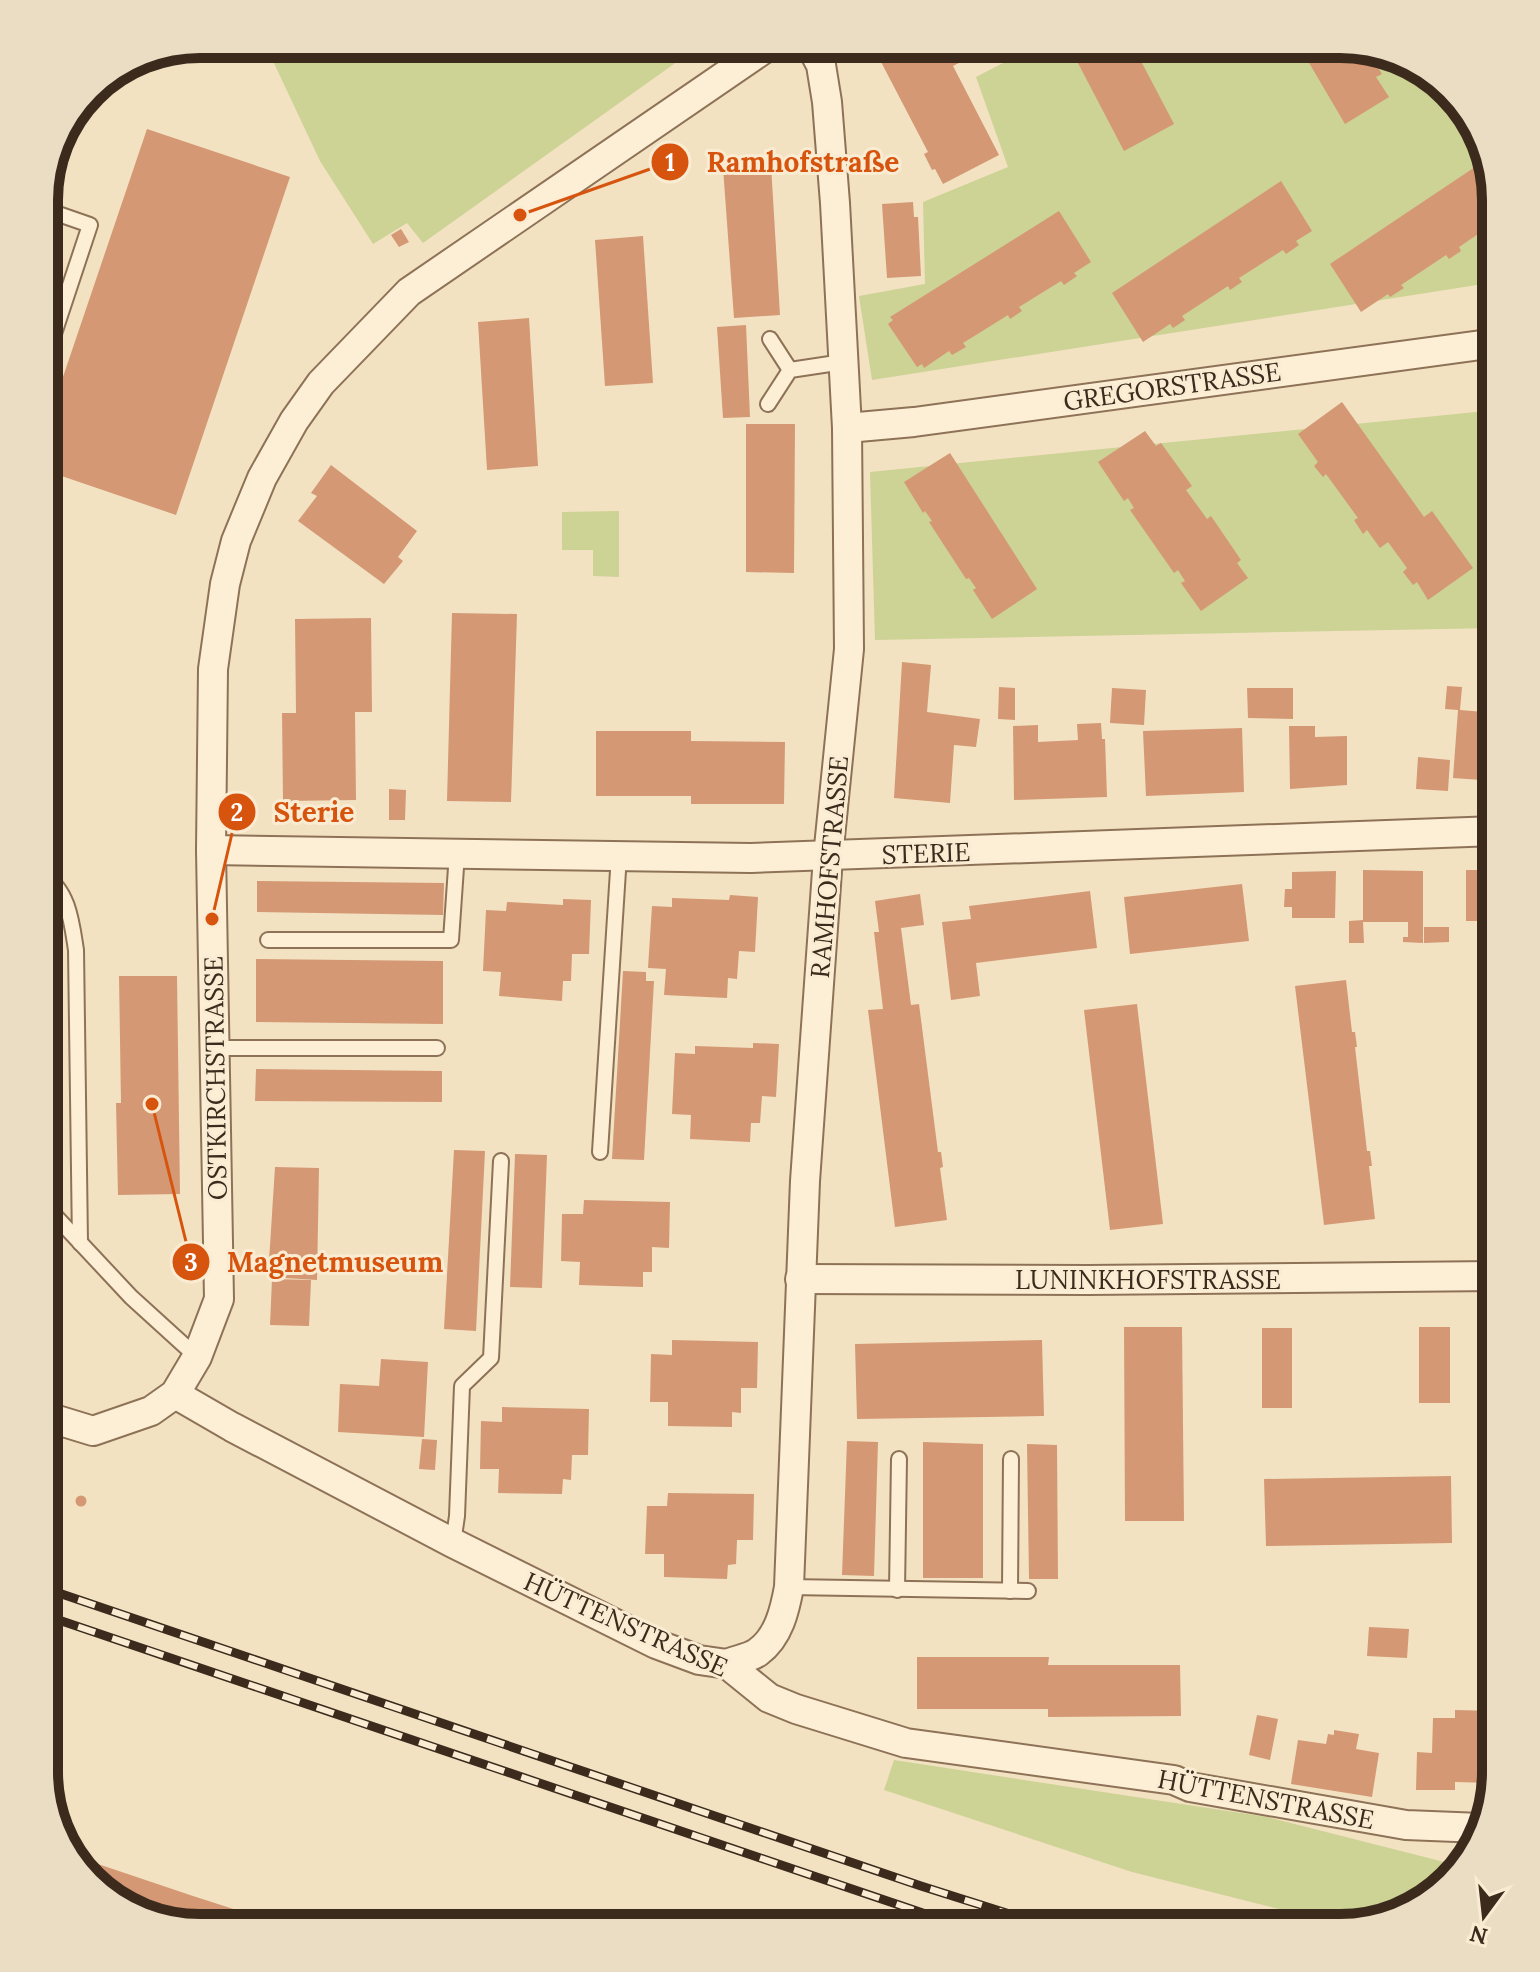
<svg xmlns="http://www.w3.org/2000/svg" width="1540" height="1972" font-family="Lora,serif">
<rect width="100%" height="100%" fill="#f2e2c2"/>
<g fill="#cdd295">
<polygon points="265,44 702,44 423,243 407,223 373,244 320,161"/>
<polygon points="1040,44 1349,44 1418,65 1470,114 1496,200 1496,282 872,380 859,296 925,284 923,202 1008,167 976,77"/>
<polygon points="1496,410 1496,628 875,640 870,472"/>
<polygon points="619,511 619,577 593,576 593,550 562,550 562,512"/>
<polygon points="894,1760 1267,1817 1460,1866 1426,1902 1346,1926 1132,1872 884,1790"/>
</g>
<g fill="#d49874">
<polygon points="911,44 995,44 953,66 999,155 943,184 935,169 932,170 924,154 928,152 880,60"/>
<polygon points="1068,44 1132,44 1174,124 1124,151"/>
<polygon points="1298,44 1349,44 1359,47 1364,56 1369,54 1382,74 1376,77 1389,97 1345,124"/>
<polygon points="147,129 290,177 176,515 44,470 44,433"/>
<polygon points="1484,161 1496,200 1496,222 1459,247 1461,251 1449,259 1446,255 1401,285 1404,288 1390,297 1388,294 1361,312 1330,264"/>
<polygon points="771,165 780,315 734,318 723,168"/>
<polygon points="1281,181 1312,231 1296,241 1299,245 1286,254 1283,250 1239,278 1242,282 1230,290 1228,286 1182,316 1185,320 1173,328 1170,324 1143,342 1112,293"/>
<polygon points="913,202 914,217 918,217 921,276 887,278 882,204"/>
<polygon points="1059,211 1091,262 1074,273 1077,276 1064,285 1061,281 1019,307 1022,311 1010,319 1008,315 963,343 966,347 952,355 949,351 924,368 922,364 917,367 888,324 893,320 890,317"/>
<polygon points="401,229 409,242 399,247 391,235"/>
<polygon points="643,236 653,383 605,386 595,240"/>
<polygon points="529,318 538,466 487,470 478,322"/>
<polygon points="746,325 750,417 723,418 717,327"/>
<polygon points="1342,402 1424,517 1432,511 1473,568 1428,600 1417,582 1413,585 1403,572 1407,568 1388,542 1380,548 1367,530 1363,534 1354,520 1358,518 1326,474 1323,477 1314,466 1318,462 1298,434"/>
<polygon points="746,424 795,424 794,573 746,572"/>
<polygon points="1145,431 1156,446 1161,443 1192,486 1186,490 1207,519 1211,516 1241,560 1237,563 1248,578 1201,611 1181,583 1185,581 1178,570 1174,573 1130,510 1134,508 1128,498 1124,501 1098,462"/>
<polygon points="950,453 1037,589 992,619 973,590 976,588 969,578 966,579 929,522 932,521 925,511 923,513 904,482"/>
<polygon points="331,465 417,531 398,557 403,561 384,584 298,521 317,496 311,493"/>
<polygon points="452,613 517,614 511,802 447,801"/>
<polygon points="371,618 372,712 355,712 356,800 283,801 282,713 296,713 295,619"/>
<polygon points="902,662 931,665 927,712 980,719 976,747 954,745 950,803 894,798"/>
<polygon points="1447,686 1462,687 1460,710 1496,713 1496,781 1453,778 1458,710 1445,709"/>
<polygon points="999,687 1015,688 1015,720 998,719"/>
<polygon points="1112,688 1146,690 1144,725 1110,723"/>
<polygon points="1247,688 1293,688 1293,719 1248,718"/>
<polygon points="1101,723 1102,739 1105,739 1107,797 1014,800 1013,726 1038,725 1038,742 1078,740 1077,724"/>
<polygon points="1289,726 1315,726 1315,737 1347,736 1347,785 1290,789"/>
<polygon points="1242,728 1244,792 1146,796 1143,731"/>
<polygon points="596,731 691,731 691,741 785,742 784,804 691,804 691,796 596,796"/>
<polygon points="1418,757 1450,760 1448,791 1416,789"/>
<polygon points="389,789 406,790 405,820 389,820"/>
<polygon points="1363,870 1423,871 1423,943 1403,942 1403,937 1408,937 1408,922 1363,922 1364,943 1349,943 1349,921 1363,920"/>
<polygon points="1466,870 1496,870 1496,942 1491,942 1491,921 1466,921"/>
<polygon points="1336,871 1335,918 1292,918 1292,907 1284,907 1285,889 1292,889 1292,872"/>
<polygon points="257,881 444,883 443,915 257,912"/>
<polygon points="1242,884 1249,941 1130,954 1124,897"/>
<polygon points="1090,891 1097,948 976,963 980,996 951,1000 942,922 971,919 969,906"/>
<polygon points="920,894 924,925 901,928 911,1005 919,1004 938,1152 941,1152 943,1167 940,1168 947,1220 895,1227 868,1010 883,1009 874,932 879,932 875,901"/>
<polygon points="730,895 758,897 755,952 739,951 737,979 728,978 727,998 664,995 666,969 648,968 652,906 672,907 672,898 729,900"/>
<polygon points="563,899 591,900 589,954 572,954 571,981 563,981 562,1001 499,996 501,972 483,971 486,910 506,911 507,902 563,905"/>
<polygon points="1424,927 1449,927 1449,942 1424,943"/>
<polygon points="44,941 59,947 45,989 44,989"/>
<polygon points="256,959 443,961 443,1024 256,1022"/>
<polygon points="623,971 646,972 646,981 654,981 644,1160 612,1159"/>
<polygon points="119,976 177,976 180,1194 118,1195 116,1103 121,1103"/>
<polygon points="1346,980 1352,1032 1355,1032 1357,1047 1355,1047 1367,1151 1370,1151 1372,1166 1369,1166 1375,1219 1324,1225 1295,986"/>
<polygon points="1137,1004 1163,1224 1110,1230 1084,1010"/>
<polygon points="753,1043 779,1044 776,1097 762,1096 760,1123 751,1123 750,1142 690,1139 691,1115 672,1114 675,1053 695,1054 695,1046 753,1048"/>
<polygon points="256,1069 442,1071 442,1102 255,1101"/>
<polygon points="454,1150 485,1151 476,1331 444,1329"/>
<polygon points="515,1154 547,1155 542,1288 510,1287"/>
<polygon points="275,1167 319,1168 317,1280 268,1277"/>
<polygon points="584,1200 670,1202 669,1248 652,1247 652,1272 643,1272 643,1287 579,1285 580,1262 561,1261 562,1214 583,1214"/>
<polygon points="272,1279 311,1280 309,1326 270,1325"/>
<polygon points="1124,1327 1182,1327 1184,1521 1125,1521"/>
<rect x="1419" y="1327" width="31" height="76"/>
<rect x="1262" y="1328" width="30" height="80"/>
<polygon points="672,1340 758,1342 757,1388 741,1388 741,1413 732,1412 732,1427 668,1426 668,1402 650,1402 651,1354 672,1355"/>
<polygon points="1042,1340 1044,1416 857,1419 855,1344"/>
<polygon points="381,1359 428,1362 424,1437 338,1432 340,1384 379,1386"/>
<polygon points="502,1407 589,1409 588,1455 572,1455 571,1480 563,1479 562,1494 498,1493 499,1469 480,1469 481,1421 502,1422"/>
<polygon points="422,1439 437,1440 435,1470 419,1469"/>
<polygon points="847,1441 878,1442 874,1576 842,1575"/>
<polygon points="923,1442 983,1444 983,1578 923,1578"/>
<polygon points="1027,1444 1057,1445 1058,1579 1029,1579"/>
<polygon points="1451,1476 1452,1543 1266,1546 1264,1479"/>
<polygon points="668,1493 754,1494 753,1540 737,1540 736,1564 728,1565 727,1579 664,1577 664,1554 645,1554 647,1506 667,1506"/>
<circle cx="81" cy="1501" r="5.5"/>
<polygon points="1369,1627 1409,1629 1407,1658 1367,1656"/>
<polygon points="917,1657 1049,1657 1048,1665 1180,1665 1181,1716 1048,1717 1048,1709 917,1709"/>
<polygon points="46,1665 62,1671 59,1680 44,1674"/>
<polygon points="1455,1710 1496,1711 1496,1772 1493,1783 1455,1782 1455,1790 1416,1790 1417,1752 1432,1753 1433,1718 1455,1718"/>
<polygon points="1257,1715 1278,1719 1270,1760 1249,1755"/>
<polygon points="1334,1730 1359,1734 1356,1749 1379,1753 1372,1797 1291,1784 1298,1740 1326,1744 1328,1734 1334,1735"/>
<polygon points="95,1863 193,1896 293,1928 200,1928 123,1907 90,1877"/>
</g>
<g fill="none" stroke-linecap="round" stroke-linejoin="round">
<defs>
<g id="lane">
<polyline points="770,339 790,370"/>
<polyline points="44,364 90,225 44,209"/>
<polyline points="768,404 790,370 843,362"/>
<path d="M44,876C69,890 72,925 76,950L80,1243"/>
<polyline points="268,940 451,940 457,853"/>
<polyline points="213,1048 437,1048"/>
<polyline points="600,1152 619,855"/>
<polyline points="44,1204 131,1297 197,1357"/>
<polyline points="453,1543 457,1516 462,1386 491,1358 501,1161"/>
<polyline points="789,1587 1028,1591"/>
<polyline points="897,1590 899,1459"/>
<polyline points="1010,1591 1011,1459"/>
</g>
<g id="street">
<polyline points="847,428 914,422 1496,343"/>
<polyline points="211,850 751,858 1496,831"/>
<polyline points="800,1279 1088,1280 1496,1276"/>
<polyline points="175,1394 232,1427 453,1543 656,1644 699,1660 727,1664 769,1698 796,1709 906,1743 1174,1780 1190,1787 1406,1825 1481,1828"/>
<polyline points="44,1416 93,1431 151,1411 175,1394 197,1357 219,1299 211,850 213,669 225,584 236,541 262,478 294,421 321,383 409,292 771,44"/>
<path d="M727,1664C736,1660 750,1658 758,1652C779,1637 785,1609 789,1587L805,1181L828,857L849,649L847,428L835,203L827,102L821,65L810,44"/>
</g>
</defs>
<use href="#lane" stroke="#8e7257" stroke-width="18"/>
<use href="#street" stroke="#8e7257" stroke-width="32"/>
<use href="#lane" stroke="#fcefd6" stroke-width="14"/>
<use href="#street" stroke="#fcefd6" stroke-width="28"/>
<defs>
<g id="rail">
<polyline points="44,1588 921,1886 1054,1928"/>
<polyline points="44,1615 967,1928"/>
</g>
</defs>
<use href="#rail" stroke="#3c2b1d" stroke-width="9"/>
<use href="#rail" stroke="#f9ecd2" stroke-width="6" stroke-dasharray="18" stroke-linecap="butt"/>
</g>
<g text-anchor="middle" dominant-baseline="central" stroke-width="6" stroke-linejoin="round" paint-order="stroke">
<g font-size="26" fill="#3c2b1d" stroke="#f9ecd2">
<text transform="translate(1172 386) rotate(-8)">GREGORSTRASSE</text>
<text transform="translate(926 853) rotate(-2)">STERIE</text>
<text transform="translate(829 867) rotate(-85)">RAMHOFSTRASSE</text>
<text transform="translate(215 1078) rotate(-91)">OSTKIRCHSTRASSE</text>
<text x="1148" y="1279">LUNINKHOFSTRASSE</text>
<text transform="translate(626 1624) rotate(24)">HÜTTENSTRASSE</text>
<text transform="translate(1266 1799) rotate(11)">HÜTTENSTRASSE</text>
</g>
</g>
<path d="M0 0H1540V1972H0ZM200 58H1340A142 142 0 0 1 1482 200V1772A142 142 0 0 1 1340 1914H200A142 142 0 0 1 58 1772V200A142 142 0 0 1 200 58Z" fill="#eaddc4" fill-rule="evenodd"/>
<path fill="none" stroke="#3c2b1d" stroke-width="10" d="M200 58H1340A142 142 0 0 1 1482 200V1772A142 142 0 0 1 1340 1914H200A142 142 0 0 1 58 1772V200A142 142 0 0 1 200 58Z"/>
<path fill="none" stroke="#d7540e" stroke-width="3" d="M520 215L670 162M212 919L237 812M152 1104L191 1262"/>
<g fill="#d7540e" stroke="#f9ecd2" stroke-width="3">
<circle cx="520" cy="215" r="8"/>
<circle cx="212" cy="919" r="8"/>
<circle cx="152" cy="1104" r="8"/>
<circle cx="670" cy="162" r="20"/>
<circle cx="237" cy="812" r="20"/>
<circle cx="191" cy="1262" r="20"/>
</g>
<g font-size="24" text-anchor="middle" font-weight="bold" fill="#fff">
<text x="670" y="171">1</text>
<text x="237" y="821">2</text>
<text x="191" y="1271">3</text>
</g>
<g font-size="28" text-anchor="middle" font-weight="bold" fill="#d7540e" stroke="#f9ecd2" stroke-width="6" stroke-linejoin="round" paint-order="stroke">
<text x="803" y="172">Ramhofstraße</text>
<text x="314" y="822">Sterie</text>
<text x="335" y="1272">Magnetmuseum</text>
</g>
<g transform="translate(1484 1916) rotate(195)" stroke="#f9ecd2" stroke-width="6" paint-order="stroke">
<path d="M0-6L14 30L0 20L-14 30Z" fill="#3c2b1d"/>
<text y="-12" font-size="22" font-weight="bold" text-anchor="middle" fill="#3c2b1d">N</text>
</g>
</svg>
